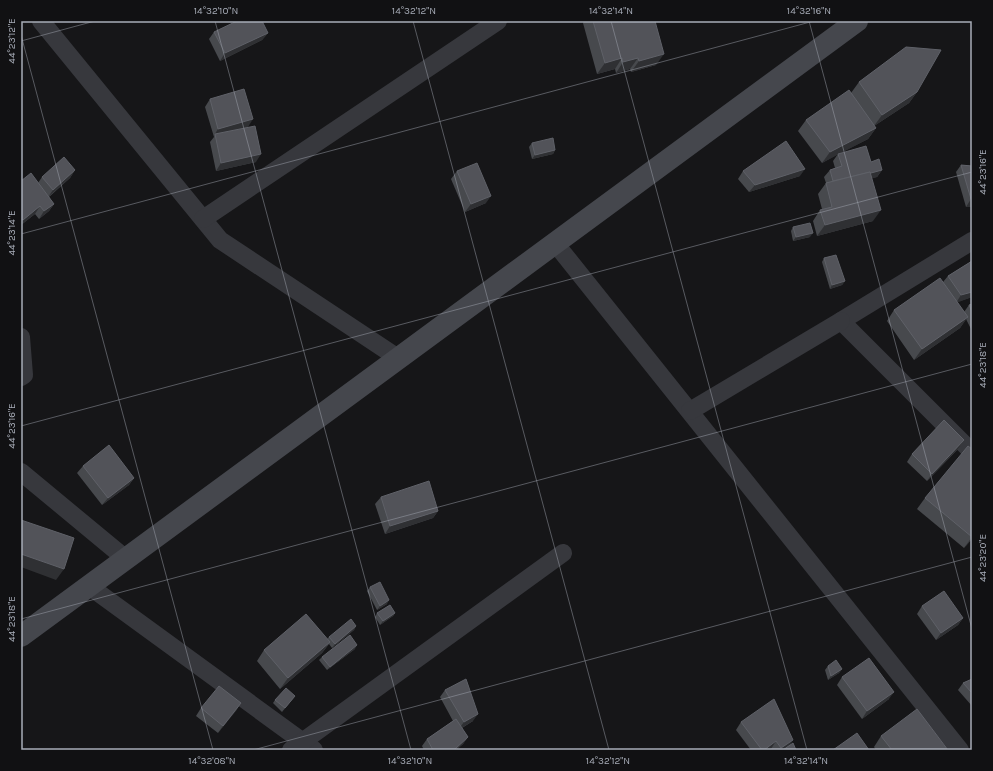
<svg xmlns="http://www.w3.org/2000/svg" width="993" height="771" font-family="Karla,sans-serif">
<rect width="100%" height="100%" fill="#161618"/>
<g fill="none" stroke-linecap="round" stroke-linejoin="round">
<g stroke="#37383d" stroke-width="18">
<polyline points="41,21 220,240 398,358"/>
<polyline points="203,219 498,21"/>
<polyline points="972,241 841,321 972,452"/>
<polyline points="555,243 960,750"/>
<polyline points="21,337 24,375 21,377"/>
<polyline points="690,411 841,321"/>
<polyline points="21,472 126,559"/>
<polyline points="89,586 314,750"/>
<polyline points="291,750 563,553"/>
</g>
<polyline stroke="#45474d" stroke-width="22" points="21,636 857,21"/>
</g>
<g fill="#47494d">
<polygon points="584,21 655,21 656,65 631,72 630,69 616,73 615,69 597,74 583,23"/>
<polygon points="214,32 268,33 262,40 220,61 209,39"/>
<polygon points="859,82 917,92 909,103 874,126 876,128 868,139 840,153 871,162 882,170 877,177 872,178 873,221 817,236 813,221 820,210 822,209 818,194 826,183 824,177 830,170 835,168 833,161 838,154 822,163 798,131 806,120 851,93"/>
<polygon points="210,99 248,127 238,130 256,162 216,171 210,142 214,137 205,107"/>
<polygon points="532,143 555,150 553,154 532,159 529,147"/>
<polygon points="961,165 972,166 972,207 966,207 956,172"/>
<polygon points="75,170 70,178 49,197 54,204 49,211 39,219 35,214 21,225 21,181 38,183 42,177"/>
<polygon points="457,171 486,203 465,212 451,179"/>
<polygon points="743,171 800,176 749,192 738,179"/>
<polygon points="793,227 810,237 793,241 791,231"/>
<polygon points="824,258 845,281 842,285 830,289 822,262"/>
<polygon points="972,261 972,297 957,302 964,312 969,305 972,304 972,331 966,319 960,328 914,360 887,321 894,310 943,282 948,276"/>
<polygon points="964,440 959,448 927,481 907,462 912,454"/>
<polygon points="972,449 972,539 964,548 917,509 925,498"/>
<polygon points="83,466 134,478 129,485 102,505 77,473"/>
<polygon points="381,497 438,511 433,518 385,534 375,504"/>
<polygon points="370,587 387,604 377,610 367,591"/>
<polygon points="922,606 963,618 958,625 936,640 917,614"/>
<polygon points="377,613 395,613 393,616 380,625 375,617"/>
<polygon points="356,626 354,630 332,648 329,644 322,653 280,689 257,661 264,650 327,639 329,637"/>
<polygon points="355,649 327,670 319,660 322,657"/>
<polygon points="828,666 842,669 839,673 828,680 825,670"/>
<polygon points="842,677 889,699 862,719 837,685"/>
<polygon points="972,679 972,706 958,690 963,683"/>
<polygon points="445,690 473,721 462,728 468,737 463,744 456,750 424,750 422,746 427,739 453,721 440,697"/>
<polygon points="295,696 282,712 273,703 275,700"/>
<polygon points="241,703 218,733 196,716 201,708"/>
<polygon points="741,722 789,746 796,750 772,750 771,749 769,750 751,750 736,730"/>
<polygon points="881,736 948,750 876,750 874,747"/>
</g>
<g fill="#2f3033">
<polygon points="268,33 262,40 220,61 225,53"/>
<polygon points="664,54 656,65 631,72 639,61"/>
<polygon points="622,58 615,69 597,74 605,63"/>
<polygon points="638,58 630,69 616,73 623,62"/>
<polygon points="917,92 909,103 874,126 882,115"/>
<polygon points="253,119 248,127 216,136 215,134 213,137 218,129"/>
<polygon points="876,128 868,139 822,163 830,152"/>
<polygon points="555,150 553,154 532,159 535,155"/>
<polygon points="261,154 256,162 216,171 221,163"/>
<polygon points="805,169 800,176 749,192 755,185"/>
<polygon points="75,170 70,178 48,197 53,190"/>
<polygon points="882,170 877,177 828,191 834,184"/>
<polygon points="491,196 486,203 465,212 471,204"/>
<polygon points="971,199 972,199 972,207 966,207"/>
<polygon points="54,204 49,211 39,219 44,211"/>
<polygon points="40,206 35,214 21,225 21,223 23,220"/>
<polygon points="881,210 873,221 817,236 825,225"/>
<polygon points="813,233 810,237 793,241 796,237"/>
<polygon points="845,281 842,285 830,289 832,285"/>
<polygon points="972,292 972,297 956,303 961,295"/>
<polygon points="968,317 960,328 914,360 922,349"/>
<polygon points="964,440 959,448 927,481 932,474"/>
<polygon points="134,478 129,485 102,505 108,498"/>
<polygon points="438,511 433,518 385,534 390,526"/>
<polygon points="972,537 972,539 964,548"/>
<polygon points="21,554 64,569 56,580 21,567"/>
<polygon points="389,600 387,604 377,610 380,606"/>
<polygon points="395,613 393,616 380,625 383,621"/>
<polygon points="963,618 958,625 936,640 941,633"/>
<polygon points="356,626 354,630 332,648 335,644"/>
<polygon points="330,642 322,653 280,689 288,678"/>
<polygon points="357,645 355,649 327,670 330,667"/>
<polygon points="842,669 839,673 828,680 831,676"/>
<polygon points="894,692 889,699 862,719 867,711"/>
<polygon points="241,703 236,711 218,733 223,726"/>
<polygon points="478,714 473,721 458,730 464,722"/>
<polygon points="468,737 463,744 456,750 454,750"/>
<polygon points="793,740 788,748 784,750 779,750 781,748"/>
<polygon points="776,741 771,749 769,750 764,750"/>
</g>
<g fill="#525359" stroke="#5f6168">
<polygon points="237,21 262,21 268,33 225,53 214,32"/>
<polygon points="593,21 655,21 664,54 639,61 638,58 623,62 622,58 605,63"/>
<polygon points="906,47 941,50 917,92 882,115 859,82"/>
<polygon points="244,89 253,119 218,129 210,99"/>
<polygon points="849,90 876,128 830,152 806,120"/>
<polygon points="255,126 261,154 221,163 215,134"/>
<polygon points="553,138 555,150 535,155 532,143"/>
<polygon points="786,141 805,169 755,185 743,171"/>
<polygon points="866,146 871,162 879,159 882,170 871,173 870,172 833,181 830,170 842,166 838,154"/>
<polygon points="64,157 75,170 53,190 42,177"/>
<polygon points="477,163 491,196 471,204 457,171"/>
<polygon points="961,165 972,166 972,199 971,199"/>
<polygon points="870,172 881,210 825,225 820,210 832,207 826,183"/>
<polygon points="31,173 54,204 44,211 40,206 23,220 21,218 21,181"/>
<polygon points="810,223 813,233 796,237 793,227"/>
<polygon points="836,255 845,281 832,285 824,258"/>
<polygon points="972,261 972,292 961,295 948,276"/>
<polygon points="940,278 968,317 922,349 894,310"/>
<polygon points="972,304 972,312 969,305"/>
<polygon points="944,420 964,440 932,474 912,454"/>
<polygon points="109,445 134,478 108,498 83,466"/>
<polygon points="968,446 972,449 972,537 925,498"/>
<polygon points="429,481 438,511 390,526 381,497"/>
<polygon points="21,520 74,538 64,569 21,554"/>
<polygon points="380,582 389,600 380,606 370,587"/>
<polygon points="944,591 963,618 941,633 922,606"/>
<polygon points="390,605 395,613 383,621 377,613"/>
<polygon points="306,614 330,642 288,678 264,650"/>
<polygon points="351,619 356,626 335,644 329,637"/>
<polygon points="350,635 357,645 330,667 322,657"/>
<polygon points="869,658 894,692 867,711 842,677"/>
<polygon points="836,660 842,669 831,676 828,666"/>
<polygon points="466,679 478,714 464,722 445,690"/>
<polygon points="972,679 972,693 963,683"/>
<polygon points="219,686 241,703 223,726 201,708"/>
<polygon points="286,688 295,696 285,708 275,700"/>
<polygon points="774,699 793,740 781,748 776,741 764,750 762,750 741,722"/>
<polygon points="917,709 948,750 892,750 881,736"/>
<polygon points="456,719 468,737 454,750 433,750 427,739"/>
<polygon points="857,733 869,750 833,750"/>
<polygon points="793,743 796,750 783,750"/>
</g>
<path fill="none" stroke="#a8adb8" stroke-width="1" stroke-opacity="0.45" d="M215,21L411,750M413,21L609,750M611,21L807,750M809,21L972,629M21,35L213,750M21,41L95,21M21,234L814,21M21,426L972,172M21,619L972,364M253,750L972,557"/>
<rect width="993" height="771" fill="none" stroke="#111113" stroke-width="44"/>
<rect x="22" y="22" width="949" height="727" fill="none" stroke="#a8adb8" stroke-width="1.5"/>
<g font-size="10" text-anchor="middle" fill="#a8adb8">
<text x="216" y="14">14°32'10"N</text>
<text x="414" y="14">14°32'12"N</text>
<text x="611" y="14">14°32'14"N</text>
<text x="809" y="14">14°32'16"N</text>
<text transform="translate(11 41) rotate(-90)" y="4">44°23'12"E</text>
<text transform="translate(982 172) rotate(-90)" y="4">44°23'16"E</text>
<text transform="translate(11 233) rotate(-90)" y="4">44°23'14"E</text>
<text transform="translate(982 365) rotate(-90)" y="4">44°23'18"E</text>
<text transform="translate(11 426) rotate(-90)" y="4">44°23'16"E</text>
<text transform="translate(982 558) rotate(-90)" y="4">44°23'20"E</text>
<text transform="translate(11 619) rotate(-90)" y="4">44°23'18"E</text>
<text x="212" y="764">14°32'08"N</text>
<text x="410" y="764">14°32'10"N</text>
<text x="608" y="764">14°32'12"N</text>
<text x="806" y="764">14°32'14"N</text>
</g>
</svg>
